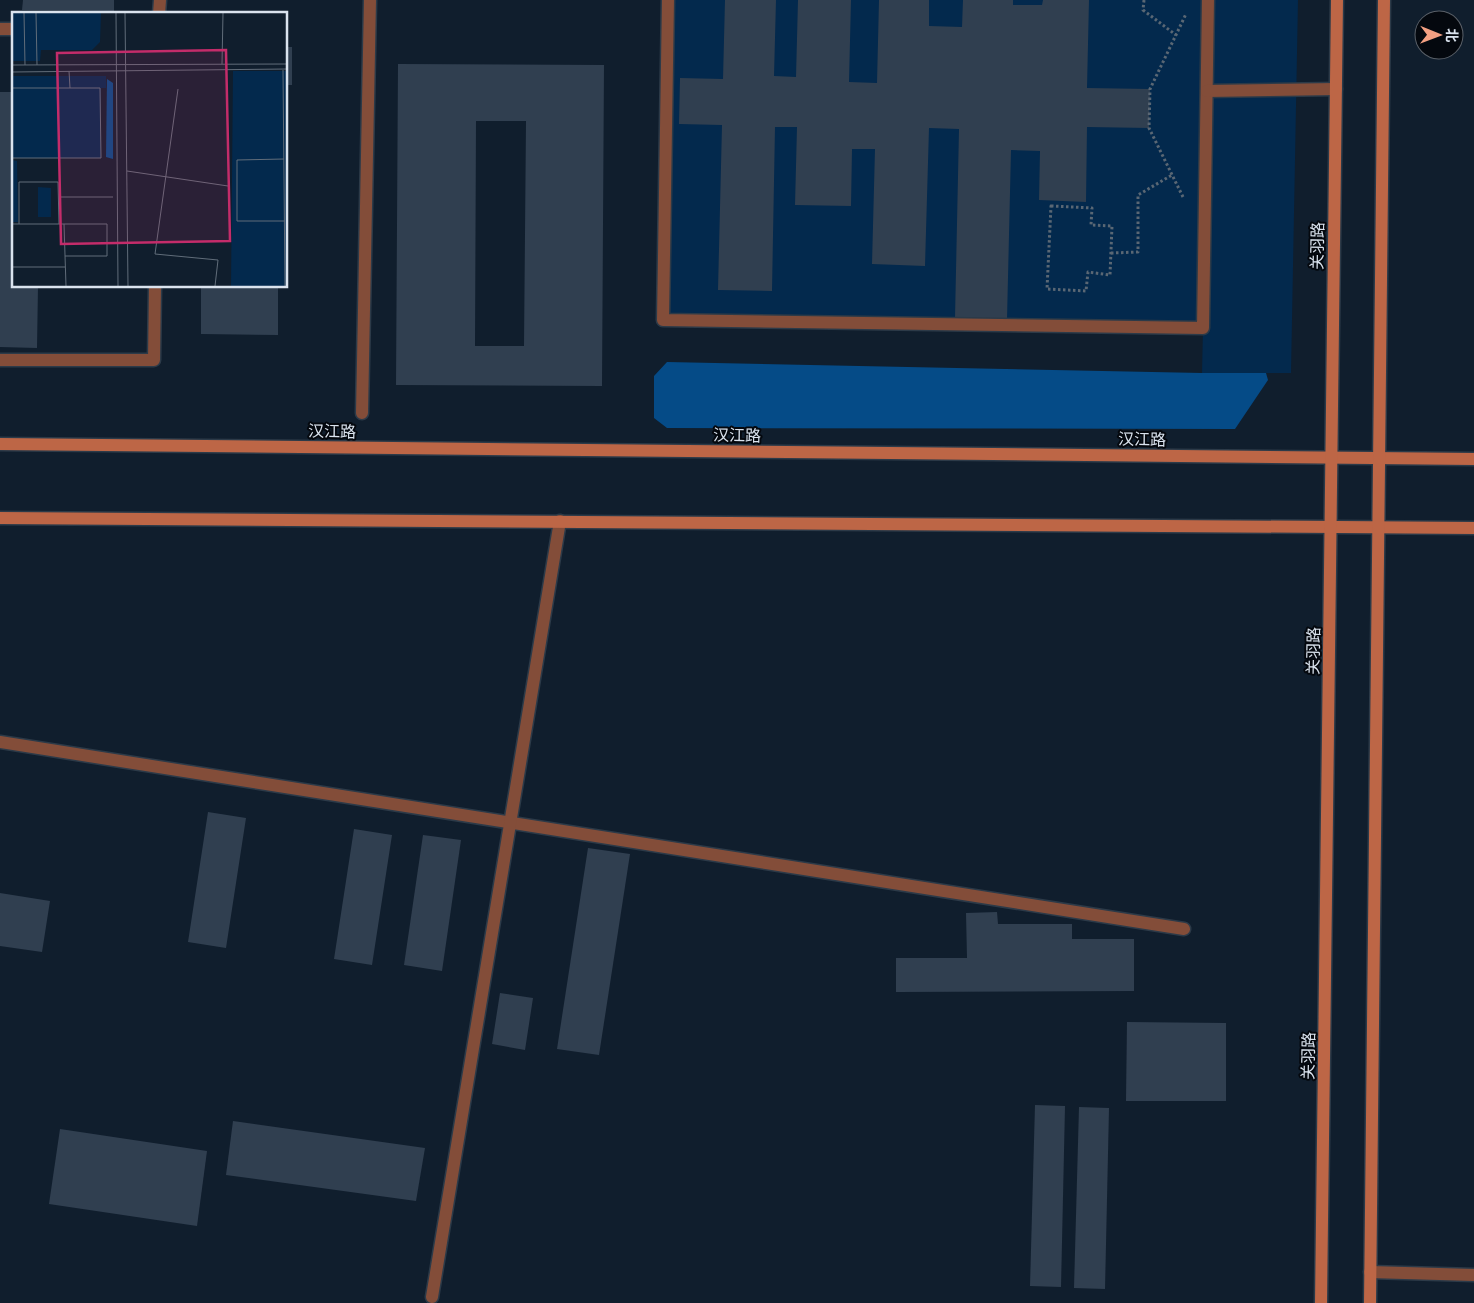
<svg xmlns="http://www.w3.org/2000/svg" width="1474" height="1303" font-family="Merriweather,'Noto Sans SC',serif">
<rect width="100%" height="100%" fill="#101e2d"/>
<polygon fill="#03294d" points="668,0 1298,0 1291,373 1202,373 1203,328 663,320"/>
<polygon fill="#054b87" points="667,362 1202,373 1266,373 1268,380 1235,429 667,428 654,418 654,376"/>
<g fill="#303f50" fill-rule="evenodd">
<polygon points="23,0 114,0 114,11 22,10"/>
<polygon points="725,0 776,0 774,76 796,77 798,0 851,0 849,82 877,83 879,0 929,0 929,26 962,27 963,0 1013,0 1013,5 1042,5 1043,0 1089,0 1087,88 1150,89 1149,128 1087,127 1086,202 1039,200 1040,151 1011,150 1007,320 955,318 959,129 929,128 925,266 872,264 875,149 852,149 851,206 795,205 797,127 775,127 772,291 718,290 722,125 679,124 680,78 723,79"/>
<rect x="286" y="47" width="6" height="38"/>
<path d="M398,64L604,65L602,386L396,385ZM476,121H526L524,346H475Z"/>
<polygon points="0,92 14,92 14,286 38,286 37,348 0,347"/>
<polygon points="201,286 278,286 278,335 201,334"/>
<polygon points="208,812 246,818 226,948 188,942"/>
<polygon points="354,829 392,835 372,965 334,959"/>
<polygon points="423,835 461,840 442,971 404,965"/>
<polygon points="588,848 630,854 599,1055 557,1049"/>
<polygon points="0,893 50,901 42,952 0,946"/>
<polygon points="997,912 998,924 1072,924 1072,939 1134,939 1134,991 896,992 896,958 967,958 966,913"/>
<polygon points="500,993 533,998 525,1050 492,1044"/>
<polygon points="1127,1022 1226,1023 1226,1101 1126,1101"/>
<polygon points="1035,1105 1065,1106 1061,1287 1030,1286"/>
<polygon points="1079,1107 1109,1108 1105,1289 1074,1288"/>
<polygon points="233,1121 425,1148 416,1201 226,1175"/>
<polygon points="60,1129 207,1151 197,1226 49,1204"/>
</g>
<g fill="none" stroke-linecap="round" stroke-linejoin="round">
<defs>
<g id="lane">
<polyline points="668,0 663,320 1203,328 1208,0"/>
<polyline points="159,14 160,0"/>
<polyline points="0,29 14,29"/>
<polyline points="1207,91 1336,89"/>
<polyline points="0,360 154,360 155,286"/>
<polyline points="362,413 370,0"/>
<polyline points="0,742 1184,929"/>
<polyline points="1370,1272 1474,1275"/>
<polyline points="432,1297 560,521"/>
</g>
<g id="secondary">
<polyline points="0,444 1474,459"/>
<polyline points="0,518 1474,528"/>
<polyline points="1321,1303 1337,0"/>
<polyline points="1370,1303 1384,0"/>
</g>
</defs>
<use href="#lane" stroke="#2c3a48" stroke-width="15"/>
<use href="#secondary" stroke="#2c3a48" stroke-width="15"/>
<g stroke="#5a6774" stroke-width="3" stroke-dasharray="2.5 2.5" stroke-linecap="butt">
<polyline points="1144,0 1143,10 1176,35"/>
<polyline points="1183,197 1149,128 1150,89 1186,14"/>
<polygon points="1051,206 1092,208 1091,225 1112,226 1110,275 1088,272 1086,291 1047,289"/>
<polyline points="1111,253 1138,252 1138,195 1172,175"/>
</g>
<use href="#lane" stroke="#834d39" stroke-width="12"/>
<use href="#secondary" stroke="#bd6646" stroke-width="12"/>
</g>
<g text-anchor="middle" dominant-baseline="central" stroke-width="4" stroke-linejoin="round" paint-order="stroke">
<g font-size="16" fill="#dae3ee" stroke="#04080e">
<text transform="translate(1317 246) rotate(-89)">关羽路</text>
<text transform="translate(332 431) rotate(1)">汉江路</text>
<text transform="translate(737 435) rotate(1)">汉江路</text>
<text transform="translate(1142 439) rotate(1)">汉江路</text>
<text transform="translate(1313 651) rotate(-89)">关羽路</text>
<text transform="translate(1308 1056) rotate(-89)">关羽路</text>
</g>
</g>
<g transform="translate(12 12)">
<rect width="275" height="275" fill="#101e2d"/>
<path d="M0,1H89L88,30L80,38H29L28,49H0ZM221,59H275V274H219ZM0,64H94V76H89V146H0ZM0,148L5,149L6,210H0ZM26,175L39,176V205H26Z" fill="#03294d"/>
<path d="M95,67L101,71V147L94,145Z" fill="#054b87"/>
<path fill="none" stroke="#616d7a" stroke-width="1" d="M12,1L13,53M24,1L25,53M104,1L106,274M113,1L116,274M210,52L211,1M0,53L275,52M271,58L273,274M57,59L58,76M0,60L275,57M0,76H88L89,146H0M166,77L143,242L206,248L203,274M272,147L225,148V209H273M115,159L216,174M47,185H101M0,212H95V244H53M7,212V170H46L47,212M52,212L54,274M0,255H53"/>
<path fill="#c42c6a" fill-opacity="0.15" stroke="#c42c6a" stroke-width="2.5" d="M214,38L218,229L49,232L45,41Z"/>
<rect width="275" height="275" fill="none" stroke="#dae3ee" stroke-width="2.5"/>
</g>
<g transform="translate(1439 35) rotate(91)"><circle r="24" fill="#04080e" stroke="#5a6068"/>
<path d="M0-4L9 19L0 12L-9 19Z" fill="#f3a082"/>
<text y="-8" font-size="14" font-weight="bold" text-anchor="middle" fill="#dae3ee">北</text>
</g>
</svg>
